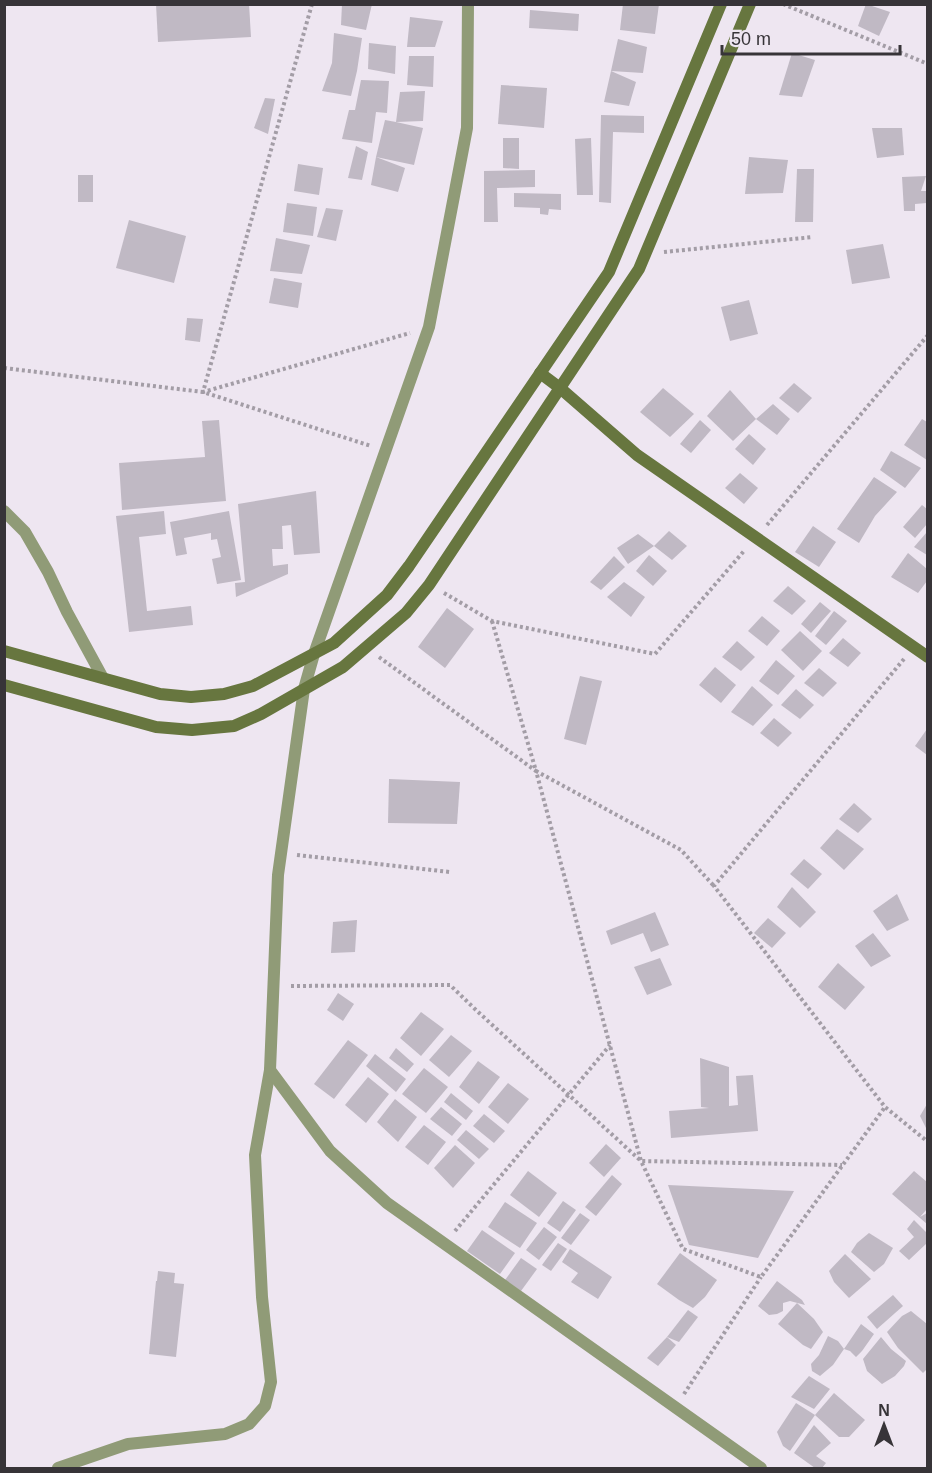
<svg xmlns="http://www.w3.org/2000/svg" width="932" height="1473" font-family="Helvetica,sans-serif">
<rect width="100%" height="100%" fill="#eee6f1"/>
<g fill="#c0b9c4">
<polygon points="156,4 249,4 251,37 158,42"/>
<polygon points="342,4 372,4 366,30 341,25"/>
<polygon points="623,4 659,4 655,34 620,30"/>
<polygon points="866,4 890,12 879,36 858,26"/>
<polygon points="530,10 579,14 578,31 529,28"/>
<polygon points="410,17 443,21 435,47 407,47"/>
<polygon points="334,33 362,38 357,71 351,96 322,91 332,63"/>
<polygon points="618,39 647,47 643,73 611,71 636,82 629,106 604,102 611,71"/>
<polygon points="369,43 396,46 395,74 368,69"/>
<polygon points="792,53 815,60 802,97 779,95"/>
<polygon points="409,56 434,56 433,87 407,85"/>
<polygon points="361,80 389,81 387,113 376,112 372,143 342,139 349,110 355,110"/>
<polygon points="501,85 547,88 544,128 498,124"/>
<polygon points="425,91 423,121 396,122 423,128 414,165 376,157 405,168 398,192 371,185 376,157 385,120 396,122 400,92"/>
<polygon points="265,98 275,99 268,134 254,128"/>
<polygon points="601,115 644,116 644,133 613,132 611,203 599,202"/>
<polygon points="872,128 902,128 904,155 877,158"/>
<polygon points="503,138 519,138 519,169 503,168"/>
<polygon points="591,138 593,195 577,195 575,139"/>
<polygon points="356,146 368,152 362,180 348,178"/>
<polygon points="749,157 788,160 783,193 745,194"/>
<polygon points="298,164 323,168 319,195 294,191"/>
<polygon points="797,169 814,169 813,222 795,222"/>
<polygon points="535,170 535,187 497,188 498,222 484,222 484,171"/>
<rect x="78" y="175" width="15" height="27"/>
<polygon points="926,176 921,191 927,191 927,203 915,204 915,211 904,211 902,177"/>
<polygon points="514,193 561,194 561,210 549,209 548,215 540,214 540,208 514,207"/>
<polygon points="287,203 317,207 313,236 283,232"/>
<polygon points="326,208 343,210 336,241 317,237"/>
<polygon points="129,220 186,236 174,283 116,268"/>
<polygon points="276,238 310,245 302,274 270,271"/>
<polygon points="883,244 890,278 852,284 846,250"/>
<polygon points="274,278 302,283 298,308 269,303"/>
<polygon points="749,300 758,334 730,341 721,307"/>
<polygon points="187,318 203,319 200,342 185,340"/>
<polygon points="794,383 812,398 798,413 779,398"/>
<polygon points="663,388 694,414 670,437 640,412"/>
<polygon points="730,390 756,419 733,441 707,416"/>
<polygon points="773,404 790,419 777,435 756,419"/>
<polygon points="922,419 927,422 927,460 904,445"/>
<polygon points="219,420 226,501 122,510 119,463 205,457 202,421"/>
<polygon points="700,420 711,430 691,453 680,444"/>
<polygon points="749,434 766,449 753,465 735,449"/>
<polygon points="891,451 921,468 905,488 880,470"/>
<polygon points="740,473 758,488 744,504 725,488"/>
<polygon points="874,477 897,492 875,516 859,543 837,529"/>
<polygon points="316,491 320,553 294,555 291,525 282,526 283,549 272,549 273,566 288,564 288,574 236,597 235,583 245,582 238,504"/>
<polygon points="922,505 927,509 927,524 915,538 903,527"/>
<polygon points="164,511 166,534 139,537 147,611 191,606 193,625 129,632 116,516"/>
<polygon points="229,511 241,580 217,584 212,559 221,557 217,539 211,540 211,533 184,538 187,554 176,556 170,522"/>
<polygon points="813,526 836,542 819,567 795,552"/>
<polygon points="669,531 687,546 672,560 654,546"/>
<polygon points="927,532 927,555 914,547"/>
<polygon points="638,534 654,546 628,564 617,548"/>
<polygon points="908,553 927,569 927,581 918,593 891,577"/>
<polygon points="649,555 667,571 653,586 636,571"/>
<polygon points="614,556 625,567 601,590 590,582"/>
<polygon points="624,582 645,597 631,617 607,597"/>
<polygon points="788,586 806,601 792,615 773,601"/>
<polygon points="820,602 831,611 811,633 801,624"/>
<polygon points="447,608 474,629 445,668 418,647"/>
<polygon points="834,611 847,621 826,645 815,636"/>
<polygon points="762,616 780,631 767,646 748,631"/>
<polygon points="800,631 822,651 803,671 781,650"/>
<polygon points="843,638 861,653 848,667 829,653"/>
<polygon points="737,641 755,657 741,671 722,657"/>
<polygon points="776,660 795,676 778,695 759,681"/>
<polygon points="715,667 736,685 721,703 699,685"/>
<polygon points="819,668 837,683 823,697 804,683"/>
<polygon points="580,676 602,681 586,745 564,739"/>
<polygon points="752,686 773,705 753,726 731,712"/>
<polygon points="796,689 814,705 800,719 781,705"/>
<polygon points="774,718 792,733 778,747 760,733"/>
<polygon points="927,729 927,755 915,746"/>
<polygon points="389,779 460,782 457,824 388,823"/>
<polygon points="854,803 872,819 858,833 839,819"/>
<polygon points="837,829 864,849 844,870 820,848"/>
<polygon points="804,859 822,874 808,889 790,874"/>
<polygon points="792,887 816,912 800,928 777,907"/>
<polygon points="897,894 909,920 887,931 873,911"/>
<polygon points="655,912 669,945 651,952 643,933 611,945 606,931"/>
<polygon points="768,918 786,933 772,948 754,933"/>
<polygon points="357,920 355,952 331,953 333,922"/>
<polygon points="873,933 891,956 871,967 855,946"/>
<polygon points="660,958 672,985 647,995 634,967"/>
<polygon points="838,963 865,987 845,1010 818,987"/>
<polygon points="338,993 354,1004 343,1021 327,1010"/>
<polygon points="421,1012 444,1029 421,1056 400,1038"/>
<polygon points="451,1035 472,1051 449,1077 429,1060"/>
<polygon points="348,1040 368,1055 334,1099 314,1084"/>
<polygon points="396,1048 414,1064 407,1072 389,1058"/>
<polygon points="375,1054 406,1079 396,1092 366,1066"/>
<polygon points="700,1058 729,1067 729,1106 738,1105 736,1076 753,1075 758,1131 671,1138 669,1111 709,1108 701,1107"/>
<polygon points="478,1061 500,1077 479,1104 459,1087"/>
<polygon points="424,1068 448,1087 426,1113 402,1094"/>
<polygon points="368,1077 389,1094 366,1123 345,1105"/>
<polygon points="508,1083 529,1099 508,1124 488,1107"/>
<polygon points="451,1093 473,1111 466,1120 444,1102"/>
<polygon points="395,1099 417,1117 398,1142 377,1122"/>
<polygon points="927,1104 927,1130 920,1116"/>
<polygon points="441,1107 462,1124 452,1136 430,1119"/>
<polygon points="484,1114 505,1131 494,1143 473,1126"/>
<polygon points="424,1125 446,1142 428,1165 405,1147"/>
<polygon points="466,1130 489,1149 479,1159 457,1140"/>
<polygon points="606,1144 621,1158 604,1177 589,1163"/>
<polygon points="455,1145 475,1163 453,1188 434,1168"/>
<polygon points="528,1171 557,1193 539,1217 510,1195"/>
<polygon points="914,1171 927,1182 927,1209 920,1217 927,1213 927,1224 892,1194"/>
<polygon points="612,1175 622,1184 596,1216 585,1207"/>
<polygon points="668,1185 794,1191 758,1258 689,1245"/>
<polygon points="563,1201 576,1210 560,1232 547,1223"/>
<polygon points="505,1202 537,1223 520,1248 488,1227"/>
<polygon points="580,1213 590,1220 571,1245 561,1238"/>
<polygon points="914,1220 927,1233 927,1243 909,1260 899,1251 914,1237 907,1229"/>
<polygon points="544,1227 557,1237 539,1260 526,1250"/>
<polygon points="482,1230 515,1253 500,1274 467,1251"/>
<polygon points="869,1233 893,1248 884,1264 874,1272 851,1252 857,1243"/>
<polygon points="558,1243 567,1249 551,1271 542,1265"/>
<polygon points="570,1249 612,1277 598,1299 571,1282 578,1273 562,1262"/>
<polygon points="680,1253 717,1280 705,1297 693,1308 679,1300 657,1284"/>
<polygon points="845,1254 871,1279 849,1298 834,1282 829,1271"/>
<polygon points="521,1258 537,1269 521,1291 505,1280"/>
<polygon points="158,1271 175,1273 174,1283 184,1284 176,1357 149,1354 156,1281 157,1281"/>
<polygon points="777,1281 802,1300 805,1305 790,1301 783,1303 783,1311 777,1314 769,1315 758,1306"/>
<polygon points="893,1295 903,1306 877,1329 867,1317"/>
<polygon points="797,1303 814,1319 823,1332 811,1349 803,1345 778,1324"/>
<polygon points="688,1310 698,1317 679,1342 667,1337"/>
<polygon points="911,1311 927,1324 927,1369 923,1373 898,1348 887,1332 902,1316"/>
<polygon points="861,1324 874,1334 862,1351 856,1357 850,1351 844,1349 833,1365 820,1376 812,1371 811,1364 819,1355 828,1336 838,1341 844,1349"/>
<polygon points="667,1337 676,1345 658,1366 647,1358"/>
<polygon points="881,1337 891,1349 906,1361 904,1366 895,1376 882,1384 867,1371 863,1359"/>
<polygon points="809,1376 830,1389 814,1409 791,1397"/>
<polygon points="834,1393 865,1420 849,1437 839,1437 815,1415"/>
<polygon points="796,1403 815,1415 790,1451 783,1446 777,1432"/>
<polygon points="814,1425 831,1443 816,1456 826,1463 822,1468 815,1468 794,1453"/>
</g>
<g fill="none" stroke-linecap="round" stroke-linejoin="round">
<g stroke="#a39da6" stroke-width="4" stroke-dasharray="3 3" stroke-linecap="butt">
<polyline points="312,4 203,392 410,333"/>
<polyline points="783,4 928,64"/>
<polyline points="664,252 813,237"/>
<polyline points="4,368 203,392 371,446"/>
<polyline points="767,525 928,335"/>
<polyline points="444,593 492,621 655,654 744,551"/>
<polyline points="492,621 536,771 681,850 714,886"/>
<polyline points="379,657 536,771 641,1161 683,1249 761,1277 885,1107"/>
<polyline points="904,659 714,886 885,1107 928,1142"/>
<polyline points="297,855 450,872"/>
<polyline points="291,986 450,985 477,1011 641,1161 842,1165"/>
<polyline points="455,1231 610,1045"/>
<polyline points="684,1394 761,1277"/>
</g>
<polyline stroke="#909b77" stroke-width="12" points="58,1468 128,1444 225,1434 249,1424 265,1406 271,1382 262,1297 255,1155 270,1070"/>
<g stroke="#909b77" stroke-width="12">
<polyline points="468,4 467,128 429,327 314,654 304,689 278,875 270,1070 330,1151 387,1203 761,1468"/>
<polyline points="4,511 25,532 48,572 67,612 103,678"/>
</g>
<g stroke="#67763f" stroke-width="12">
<polyline points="540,373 560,388 637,455 928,657"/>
<polyline points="4,651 160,694 191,697 224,694 253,686 334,643 387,595 409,566 609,272 721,4"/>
<polyline points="4,685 156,727 192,730 234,726 261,714 343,667 406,613 429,585 639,269 750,4"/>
</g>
</g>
<rect width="932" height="1473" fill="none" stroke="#373438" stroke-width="12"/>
<g transform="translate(884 1425)" stroke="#eee6f1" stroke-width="4.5" paint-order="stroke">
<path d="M0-4.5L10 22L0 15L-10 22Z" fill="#373438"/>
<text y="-9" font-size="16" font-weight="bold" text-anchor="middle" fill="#373438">N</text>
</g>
<path d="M722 45v9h178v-9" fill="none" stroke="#373438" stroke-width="3"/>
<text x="731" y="45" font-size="18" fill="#373438" stroke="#eee6f1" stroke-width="4.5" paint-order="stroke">50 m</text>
</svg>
